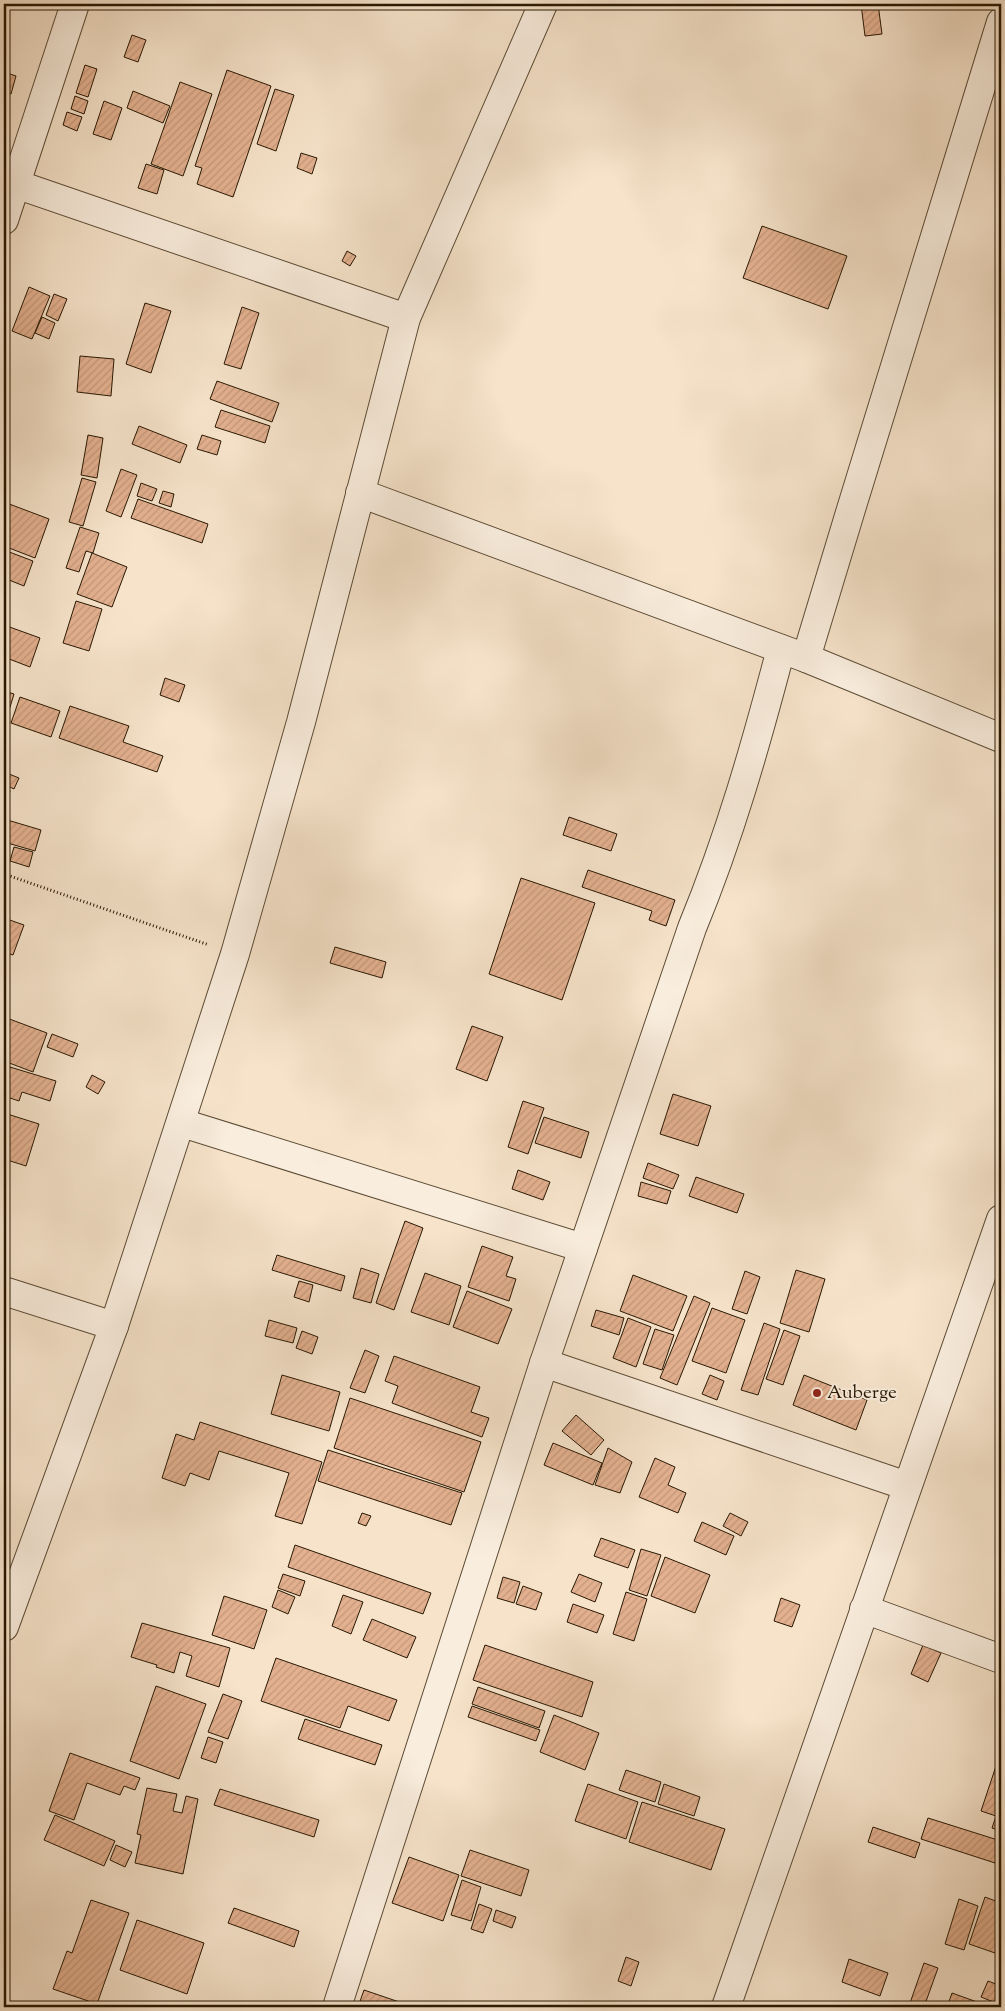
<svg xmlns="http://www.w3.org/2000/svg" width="1005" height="2011" font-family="'Sorts Mill Goudy',serif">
<defs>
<pattern id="building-hatch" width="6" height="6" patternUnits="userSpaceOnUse" patternTransform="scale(1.25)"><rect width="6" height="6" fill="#e4b190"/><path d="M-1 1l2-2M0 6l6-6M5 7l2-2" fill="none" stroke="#c4987b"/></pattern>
</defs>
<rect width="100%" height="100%" fill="#f6e3ca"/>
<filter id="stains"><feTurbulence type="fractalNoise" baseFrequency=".004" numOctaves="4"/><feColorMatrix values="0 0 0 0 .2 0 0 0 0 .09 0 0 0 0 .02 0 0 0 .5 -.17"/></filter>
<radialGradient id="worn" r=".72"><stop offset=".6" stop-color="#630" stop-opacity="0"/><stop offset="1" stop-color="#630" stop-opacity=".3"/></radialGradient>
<g fill="url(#building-hatch)" stroke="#281803">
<polygon points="861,4 878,4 882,34 865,36"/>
<polygon points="132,35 146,40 138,62 124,57"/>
<polygon points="85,65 97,69 88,97 76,93"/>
<polygon points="227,70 271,86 233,197 197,184 202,168 195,166"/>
<polygon points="4,72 16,76 11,94 4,91"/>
<polygon points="180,82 212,94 183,176 151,164"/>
<polygon points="275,89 294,95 276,151 257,144"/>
<polygon points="133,91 170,106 163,123 127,108"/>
<polygon points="75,96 88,101 84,114 71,109"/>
<polygon points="104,101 122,108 111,140 93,134"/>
<polygon points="67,112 82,117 77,131 63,125"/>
<polygon points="301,153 317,158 312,174 297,168"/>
<polygon points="146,164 164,170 157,194 138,188"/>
<polygon points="762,226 847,256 828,309 743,278"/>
<polygon points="347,251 356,256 350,266 342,261"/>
<polygon points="29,287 50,296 32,339 12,331"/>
<polygon points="54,294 67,299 58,321 46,315"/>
<polygon points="145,303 171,311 151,373 126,364"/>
<polygon points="242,307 259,313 241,369 224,364"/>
<polygon points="42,317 55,323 49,339 35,333"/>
<polygon points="80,356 114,359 111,396 77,392"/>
<polygon points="217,381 279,403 272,422 210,399"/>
<polygon points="221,410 270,426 265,443 215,427"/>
<polygon points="139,426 187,445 180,463 132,444"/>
<polygon points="88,435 103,438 97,478 81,475"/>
<polygon points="202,435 221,441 217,455 197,449"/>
<polygon points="121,469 137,475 121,517 106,511"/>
<polygon points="82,478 96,482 83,526 69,522"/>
<polygon points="141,483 157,489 152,501 137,496"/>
<polygon points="163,491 174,494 171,507 159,503"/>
<polygon points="138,499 208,524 202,543 131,518"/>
<polygon points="4,502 49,519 35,558 4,546"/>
<polygon points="80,527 99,533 93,553 86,551 79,572 66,568"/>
<polygon points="4,550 33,561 24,586 4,578"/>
<polygon points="92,553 127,567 112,607 77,594"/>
<polygon points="76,601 102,609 89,651 63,643"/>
<polygon points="4,625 40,638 30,667 4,657"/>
<polygon points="165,678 185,685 179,702 160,695"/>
<polygon points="4,691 14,694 7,717 4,716"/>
<polygon points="20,697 60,711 51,737 11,723"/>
<polygon points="70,706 129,726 123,742 163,756 157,772 59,738"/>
<polygon points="4,772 19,778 14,789 4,784"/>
<polygon points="4,789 10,791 4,806"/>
<polygon points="569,817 617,834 611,851 563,835"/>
<polygon points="4,819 41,830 35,851 4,842"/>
<polygon points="14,847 33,852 29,867 10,861"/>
<polygon points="588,870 675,900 666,926 649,920 652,911 582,887"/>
<polygon points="521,878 595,903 562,1000 489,974"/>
<polygon points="4,918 24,925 13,955 4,952"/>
<polygon points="335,947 386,962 382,978 330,963"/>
<polygon points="4,1017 47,1033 33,1072 4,1061"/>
<polygon points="472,1026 503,1037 487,1081 456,1069"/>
<polygon points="52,1034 78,1044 73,1057 47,1047"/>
<polygon points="10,1067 56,1081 50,1101 22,1092 19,1101 4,1096 4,1087"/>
<polygon points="92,1075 105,1082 98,1094 86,1087"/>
<polygon points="673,1094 711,1106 698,1146 660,1134"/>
<polygon points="523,1101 544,1108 528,1154 508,1147"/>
<polygon points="4,1113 39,1124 26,1166 4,1159"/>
<polygon points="544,1117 589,1132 581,1158 535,1143"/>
<polygon points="648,1163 679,1175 673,1189 643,1178"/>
<polygon points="518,1170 550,1182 543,1200 512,1189"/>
<polygon points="696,1177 744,1194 737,1213 689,1196"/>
<polygon points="641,1182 671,1191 667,1204 638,1196"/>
<polygon points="405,1221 423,1228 394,1310 376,1303"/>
<polygon points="482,1246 513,1257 506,1276 516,1279 509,1301 468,1287"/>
<polygon points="277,1255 345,1276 341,1291 272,1270"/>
<polygon points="361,1268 379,1274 371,1303 353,1298"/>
<polygon points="796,1270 825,1279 809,1332 780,1323"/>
<polygon points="745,1271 760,1277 747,1314 732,1309"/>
<polygon points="425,1273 461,1286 449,1325 411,1312"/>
<polygon points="633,1275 687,1296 673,1331 620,1311"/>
<polygon points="299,1281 313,1285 309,1302 294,1297"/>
<polygon points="467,1291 512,1309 498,1344 453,1327"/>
<polygon points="694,1296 710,1303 677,1385 660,1378"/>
<polygon points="712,1308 745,1320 726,1373 692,1361"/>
<polygon points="596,1310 624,1318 619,1335 591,1326"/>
<polygon points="628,1318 651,1327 636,1367 613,1358"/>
<polygon points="269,1320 297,1328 293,1343 265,1336"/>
<polygon points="764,1323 780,1329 758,1395 741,1390"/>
<polygon points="655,1329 674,1335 662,1370 643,1364"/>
<polygon points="784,1330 800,1336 783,1385 766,1379"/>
<polygon points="302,1331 318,1337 312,1354 296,1348"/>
<polygon points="365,1350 379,1356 365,1393 350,1388"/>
<polygon points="394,1356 480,1387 471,1412 489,1418 482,1437 392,1403 398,1386 385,1381"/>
<polygon points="282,1375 340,1392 329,1431 271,1414"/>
<polygon points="710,1375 724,1381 717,1400 702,1394"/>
<polygon points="804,1375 867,1400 856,1430 793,1405"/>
<polygon points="350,1398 481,1442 464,1492 334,1448"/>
<polygon points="576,1415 604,1440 591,1455 562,1431"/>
<polygon points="200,1422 322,1462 302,1524 275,1516 289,1473 219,1451 209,1480 190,1473 185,1486 162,1478 176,1434 194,1440"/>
<polygon points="553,1443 602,1463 593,1485 544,1465"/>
<polygon points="608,1448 632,1462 620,1493 595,1485"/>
<polygon points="328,1450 462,1493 451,1525 318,1481"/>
<polygon points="655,1458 675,1467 668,1485 686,1493 678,1513 639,1497"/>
<polygon points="362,1513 371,1516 366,1526 358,1523"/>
<polygon points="730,1513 748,1522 741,1536 723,1526"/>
<polygon points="702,1522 734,1536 726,1555 694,1541"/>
<polygon points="601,1538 635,1550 628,1568 594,1556"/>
<polygon points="295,1545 431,1593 423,1614 288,1567"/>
<polygon points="641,1549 661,1555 647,1596 629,1590"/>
<polygon points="665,1557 710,1575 695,1613 651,1596"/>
<polygon points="283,1574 305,1581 300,1596 278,1588"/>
<polygon points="579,1574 602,1583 595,1602 571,1592"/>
<polygon points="503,1577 520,1582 514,1603 497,1598"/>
<polygon points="523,1586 542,1593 536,1610 516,1604"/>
<polygon points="278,1590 295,1597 288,1614 272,1607"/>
<polygon points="626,1592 647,1599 634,1641 613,1634"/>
<polygon points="343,1595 363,1602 351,1634 332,1626"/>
<polygon points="224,1596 267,1610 254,1649 212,1635"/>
<polygon points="781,1598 800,1605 792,1627 774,1621"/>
<polygon points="573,1604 604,1615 597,1633 567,1622"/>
<polygon points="372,1619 416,1637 407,1658 363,1640"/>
<polygon points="142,1623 230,1648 219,1687 186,1676 192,1656 180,1652 174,1673 156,1667 157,1665 131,1657"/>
<polygon points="485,1645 593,1682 582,1717 473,1680"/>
<polygon points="923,1645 941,1653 928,1682 911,1674"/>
<polygon points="276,1658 397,1700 389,1721 348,1706 340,1728 261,1701"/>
<polygon points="156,1686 206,1704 179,1779 130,1761"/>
<polygon points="478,1687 545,1711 539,1728 472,1704"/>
<polygon points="223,1694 242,1701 228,1739 208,1732"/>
<polygon points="472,1706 540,1730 536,1741 468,1717"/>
<polygon points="554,1715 599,1733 585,1770 540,1752"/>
<polygon points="305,1719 382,1745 375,1765 298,1739"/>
<polygon points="208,1737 223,1742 216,1763 201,1758"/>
<polygon points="70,1753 140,1778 135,1790 124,1786 120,1795 87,1783 74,1820 49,1811"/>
<polygon points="996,1766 1001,1768 1001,1831 992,1828 996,1816 981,1811"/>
<polygon points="626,1770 661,1782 655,1802 619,1790"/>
<polygon points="588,1784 638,1802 626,1839 575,1821"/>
<polygon points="664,1784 700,1797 694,1816 658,1804"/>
<polygon points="147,1788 177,1794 173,1811 182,1813 186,1796 198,1799 183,1874 135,1863 141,1835 137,1834"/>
<polygon points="220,1789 319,1820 314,1837 214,1805"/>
<polygon points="642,1802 725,1829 711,1870 629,1842"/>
<polygon points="55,1815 115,1841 104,1866 44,1840"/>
<polygon points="928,1818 1001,1841 995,1863 921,1839"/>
<polygon points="873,1827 920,1843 915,1858 868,1842"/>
<polygon points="116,1845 132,1852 125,1867 110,1860"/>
<polygon points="470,1850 529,1870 521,1896 461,1876"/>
<polygon points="409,1857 459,1875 443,1921 392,1903"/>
<polygon points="462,1880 481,1887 471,1921 451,1915"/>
<polygon points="985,1897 1001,1903 1001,1945 998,1954 969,1944"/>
<polygon points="959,1899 978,1906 964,1950 945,1944"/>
<polygon points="91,1900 129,1913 97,2004 53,1989 67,1951 72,1953"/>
<polygon points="479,1904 492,1909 483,1933 471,1929"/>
<polygon points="234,1908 299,1931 294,1947 228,1923"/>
<polygon points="496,1910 516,1917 512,1928 493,1921"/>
<polygon points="137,1920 204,1943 187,1994 120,1970"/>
<polygon points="626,1957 639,1962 631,1986 618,1981"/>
<polygon points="849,1959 888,1973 880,1996 842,1982"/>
<polygon points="924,1963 938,1968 924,2007 921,2007 910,2003"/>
<polygon points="988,1981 1001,1986 1001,2005 981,1997"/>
<polygon points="364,1990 414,2007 358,2007"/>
<polygon points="952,1993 991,2007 947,2007"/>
</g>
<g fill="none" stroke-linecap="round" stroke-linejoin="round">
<defs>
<g id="minor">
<polyline points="4,180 406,318"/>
<polyline points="4,220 75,4"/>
<polyline points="360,493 806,658 1001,738"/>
<polyline points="806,658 852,506 1001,22"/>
<polyline points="182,1123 583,1248"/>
<polyline points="4,1291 114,1326"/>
<polyline points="544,1363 907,1486"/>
<polyline points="864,1609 1001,1659"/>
<polyline points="4,1627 114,1326 235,954 301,722 406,318 543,4"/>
<path d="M337,2007L544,1363L692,928C730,836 756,744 781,649"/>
</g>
<polyline id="tertiary" points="726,2007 1001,1219"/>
</defs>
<use href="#minor" stroke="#5c4b35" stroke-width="30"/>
<use href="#tertiary" stroke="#5c4b35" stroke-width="30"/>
<polyline stroke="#281803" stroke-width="3" stroke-dasharray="1 2.5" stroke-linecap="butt" points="4,874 209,945"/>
<use href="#minor" stroke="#f9eddd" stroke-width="28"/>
<use href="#tertiary" stroke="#f9eddd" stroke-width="28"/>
</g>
<circle fill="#8f2418" stroke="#f9eddd" stroke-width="2" cx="817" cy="1393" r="5"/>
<g text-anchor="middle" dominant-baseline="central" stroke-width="4" stroke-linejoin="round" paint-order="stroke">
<g font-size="19" fill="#281803" stroke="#f9eddd" text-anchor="start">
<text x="827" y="1393">Auberge</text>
</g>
</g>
<rect width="1005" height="2011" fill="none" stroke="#f6e3ca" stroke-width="20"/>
<rect x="5" y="5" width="995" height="2001" fill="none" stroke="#281803" stroke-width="2.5"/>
<rect x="10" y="10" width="985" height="1991" fill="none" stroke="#281803"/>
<rect width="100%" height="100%" filter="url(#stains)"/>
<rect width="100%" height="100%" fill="url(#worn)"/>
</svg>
